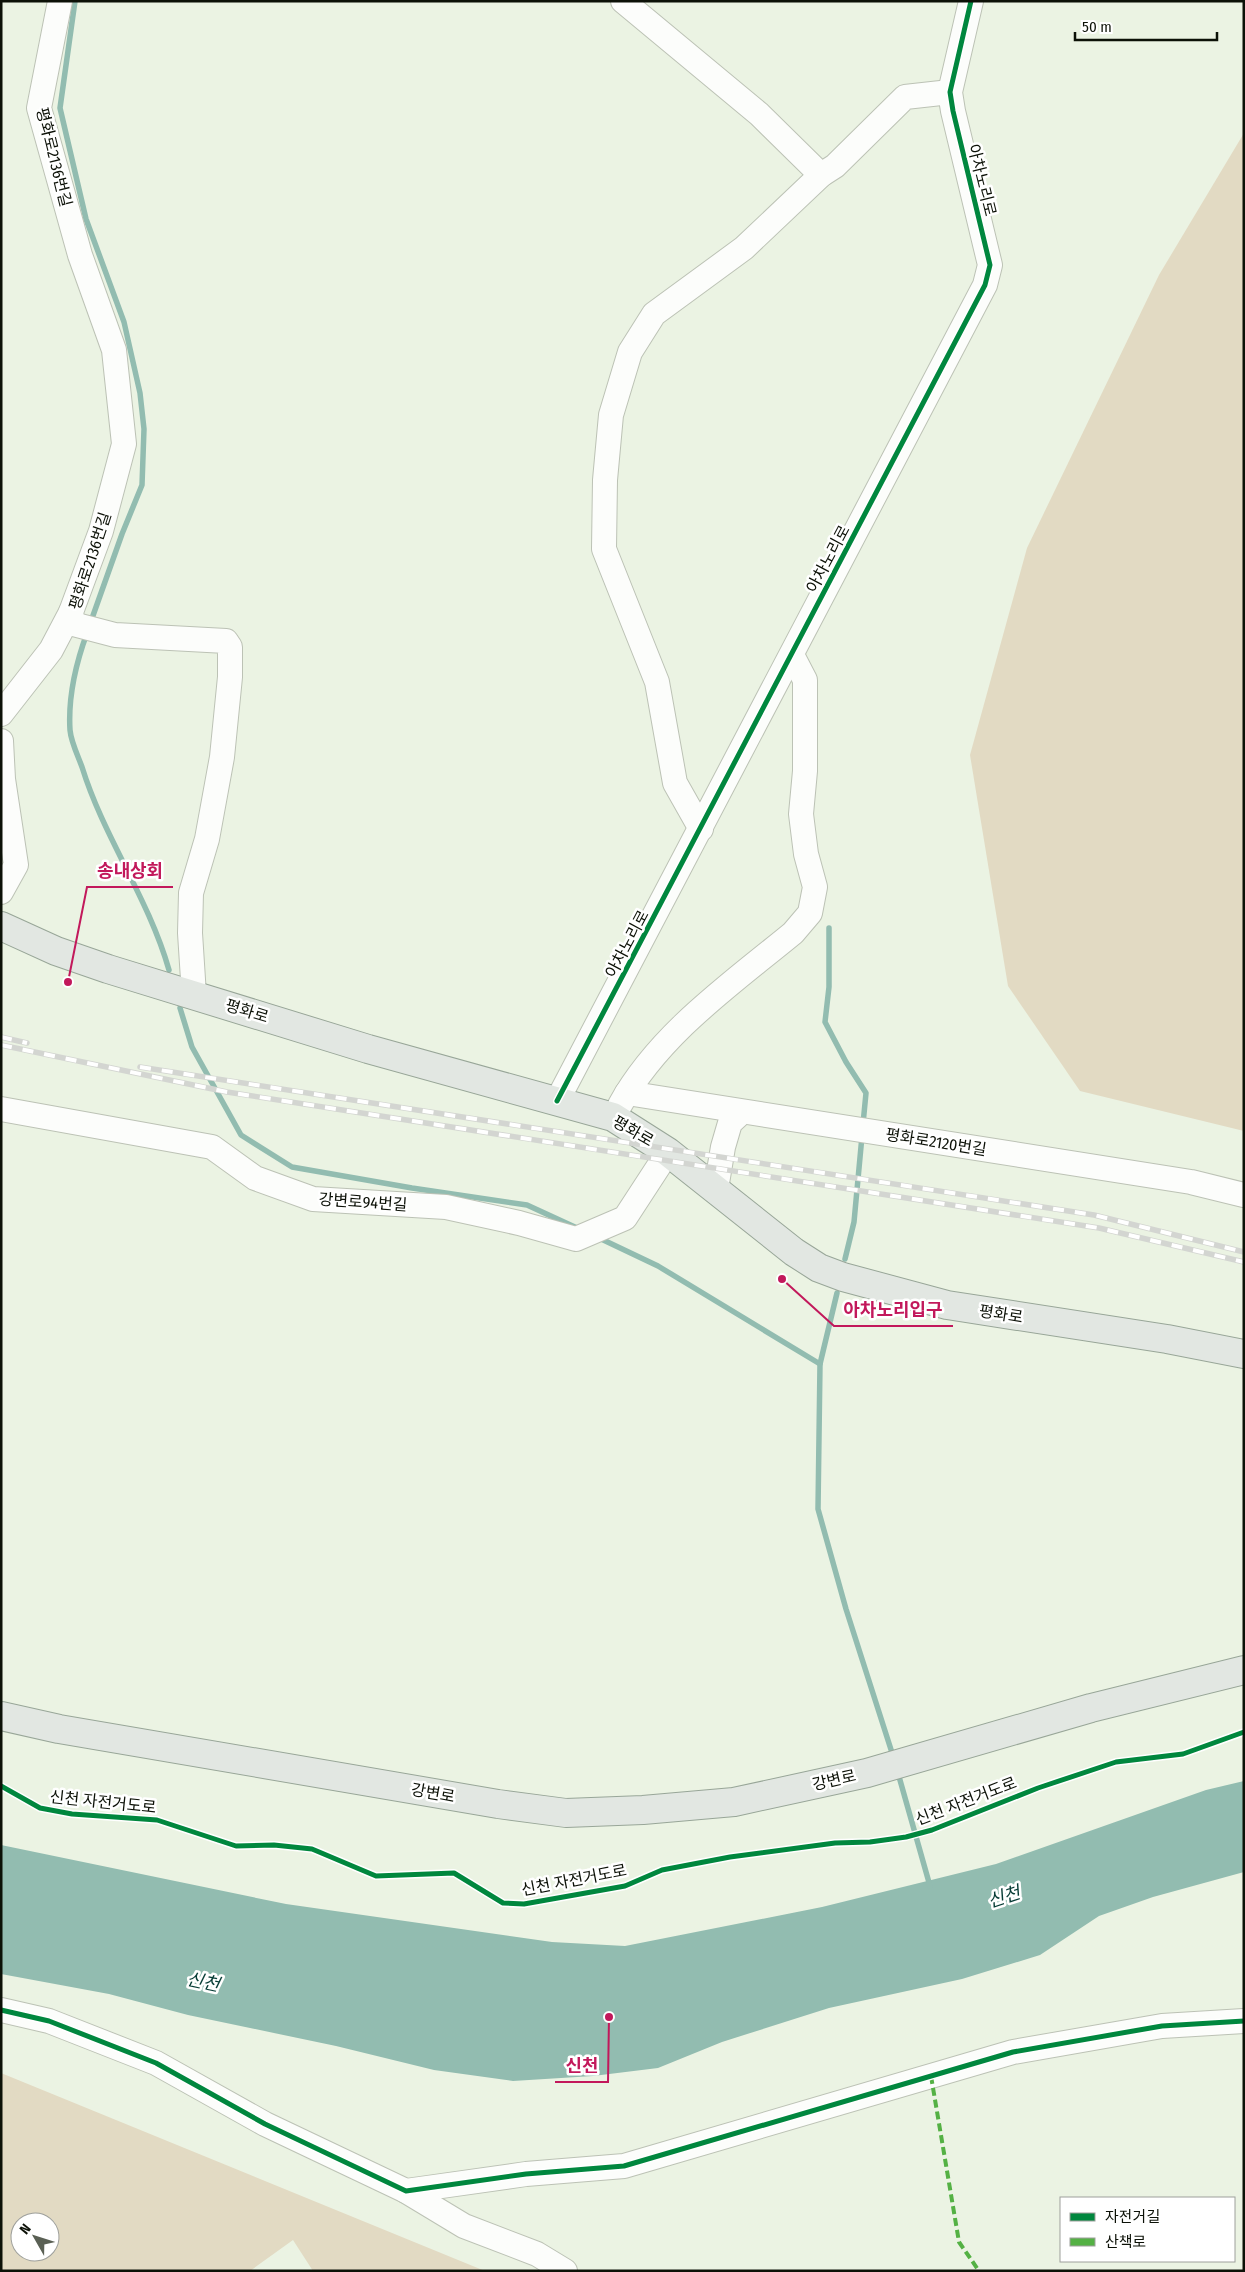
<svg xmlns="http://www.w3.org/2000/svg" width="1245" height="2272" font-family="'Fira Sans Condensed','Noto Sans KR',sans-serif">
<rect width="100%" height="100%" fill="#ebf3e3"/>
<g fill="#e2dac3" fill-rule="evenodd">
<polygon points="1244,133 1244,1131 1080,1091 1008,986 970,755 1027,548 1159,275"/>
<path d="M1,2073L485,2271H313L293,2240L250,2271H1ZM20,2222H50V2252H20Z"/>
</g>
<polygon fill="#92bcb0" points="1244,1781 1244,1872 1153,1897 1099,1916 1040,1955 962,1979 829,2008 722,2042 658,2068 593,2076 513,2081 434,2070 336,2046 188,2015 109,1994 1,1974 1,1845 286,1904 552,1942 625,1946 822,1907 996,1864 1206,1790"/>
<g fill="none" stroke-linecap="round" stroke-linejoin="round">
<g stroke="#92bcb0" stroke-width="5.5">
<polyline points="75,1 60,108 86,219 124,322 140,393 144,429 142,485 122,534 90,624"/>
<path d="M87,633C76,663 68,698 70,730C71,742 78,756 82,767C104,838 148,897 169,970"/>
<polyline points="829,928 829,987 825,1022 846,1062 866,1093 863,1124"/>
<polyline points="180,1008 192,1047 241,1135 292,1167 412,1188 527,1205 577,1228"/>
<polyline points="597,1237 658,1266 820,1364 818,1509 846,1609 894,1759"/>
<polyline points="845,1259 854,1222 862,1136"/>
<polyline points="820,1364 837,1293"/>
<polyline points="898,1773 930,1886"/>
</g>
<defs>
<g id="minor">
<polyline points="60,1 39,108 80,255 114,350 124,444 101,531 71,612 73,624 115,635 226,641 230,647 230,677 222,757 207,839 191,893 190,933 194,995"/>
<polyline points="623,1 759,114 821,175"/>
<polyline points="1,714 51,650 71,612"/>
<polyline points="1,741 3,779 16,865 1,892"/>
<polyline points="701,829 675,783 657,682 604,549 605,480 611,415 630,352 654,314 744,248 821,175 835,166 905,97 950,92"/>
<polyline points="627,1093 1191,1182 1244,1195"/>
<polyline points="557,1101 985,285 990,265 953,111 950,92 971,1"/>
<path d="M620,1105C659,1034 731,984 793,933L810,913L815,887L806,854L801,814L805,771V680L792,655"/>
<polyline points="1,1109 212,1147 255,1178 313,1199 446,1207 519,1223 576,1239 625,1218 668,1152"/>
<polyline points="716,1189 723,1147 730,1123 742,1112"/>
<polyline points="1,2010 49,2021 156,2063 265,2124 406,2191 526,2174 624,2166 1013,2052 1162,2026 1244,2021"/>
<polyline points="406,2191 464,2226 537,2254 565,2271"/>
</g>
<g id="major">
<polyline points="1,926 56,951 108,969 368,1049 613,1117 668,1152 794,1252 819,1268 843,1277 947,1305 1167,1339 1244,1354"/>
<polyline points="1,1716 59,1729 498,1804 566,1813 643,1810 734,1802 867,1773 1091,1708 1244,1670"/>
</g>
</defs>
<use href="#minor" stroke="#bcc2b5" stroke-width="26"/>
<use href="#major" stroke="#98a698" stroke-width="30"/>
<use href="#minor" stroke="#fcfdfb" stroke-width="24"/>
<use href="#major" stroke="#e2e7e2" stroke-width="28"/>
<defs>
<g id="rail">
<polyline points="1,1037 27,1043"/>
<polyline points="1,1045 227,1092 1099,1228 1244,1262"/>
<polyline points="140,1067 1094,1215 1244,1252"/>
</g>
</defs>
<use href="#rail" stroke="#d3d5d1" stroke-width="5.5"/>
<use href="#rail" stroke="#fff" stroke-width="4" stroke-dasharray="11" stroke-linecap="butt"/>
<polyline stroke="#54b144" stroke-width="4" stroke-dasharray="8 4" stroke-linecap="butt" points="931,2076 959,2242 979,2271"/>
<defs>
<g id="cycleway">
<polyline points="557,1101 985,285 990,265 953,111 950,92 971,1"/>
<polyline points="1,1786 40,1808 72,1814 157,1820 236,1846 274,1845 312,1849 376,1876 454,1873 503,1903 524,1904 625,1886 662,1870 730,1857 835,1843 870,1842 906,1837 932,1830 1038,1788 1116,1762 1183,1754 1244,1732"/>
<polyline points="1,2010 49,2021 156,2063 265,2124 406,2191 526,2174 624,2166 1013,2052 1162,2026 1244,2021"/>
</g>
</defs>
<use href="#cycleway" stroke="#fff" stroke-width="8"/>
<use href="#cycleway" stroke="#00873e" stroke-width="5"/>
</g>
<g text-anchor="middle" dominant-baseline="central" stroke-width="5" stroke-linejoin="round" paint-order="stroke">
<g font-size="16" fill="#0c1107" stroke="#fff">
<text transform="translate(54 157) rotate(76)">평화로2136번길</text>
<text transform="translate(982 180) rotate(76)">아차노리로</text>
<text transform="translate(828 559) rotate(-62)">아차노리로</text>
<text transform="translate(90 561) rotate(-72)">평화로2136번길</text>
<text transform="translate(627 944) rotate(-62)">아차노리로</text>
<text transform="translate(247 1011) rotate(17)">평화로</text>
<text transform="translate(633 1131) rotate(30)">평화로</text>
<text transform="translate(936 1142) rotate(9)">평화로2120번길</text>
<text transform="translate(363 1202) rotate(4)">강변로94번길</text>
<text transform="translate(1001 1314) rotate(9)">평화로</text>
<text transform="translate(834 1780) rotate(-13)">강변로</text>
<text transform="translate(433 1793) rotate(10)">강변로</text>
<text transform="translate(966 1801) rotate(-21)">신천 자전거도로</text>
<text transform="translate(103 1802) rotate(6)">신천 자전거도로</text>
<text transform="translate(574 1880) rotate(-11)">신천 자전거도로</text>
</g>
<g font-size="18" font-style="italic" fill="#063c35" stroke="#fff">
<text transform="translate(1004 1897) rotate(-18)">신천</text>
<text transform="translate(203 1982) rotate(12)">신천</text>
</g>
</g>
<path fill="none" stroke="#c2185b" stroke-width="2" d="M68 982L87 887H173M782 1279L834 1326H953M609 2017L608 2082H555"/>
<g fill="#c2185b" stroke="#fff" stroke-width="2">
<circle cx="68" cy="982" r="5"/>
<circle cx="782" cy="1279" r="5"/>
<circle cx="609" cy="2017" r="5"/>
</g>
<g font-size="18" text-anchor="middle" font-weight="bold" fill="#c2185b" stroke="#fff" stroke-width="5" stroke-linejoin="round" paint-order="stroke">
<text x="130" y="877">송내상회</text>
<text x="893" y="1316">아차노리입구</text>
<text x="582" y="2072">신천</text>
</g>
<rect width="1245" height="2272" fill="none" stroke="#0c1107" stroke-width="5"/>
<rect x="1060" y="2197" width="175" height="65" fill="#ffffff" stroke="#9ea09c"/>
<rect x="1070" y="2213" width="25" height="8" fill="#00873e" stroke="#9ea09c"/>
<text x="1105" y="2222" font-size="15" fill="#0c1107">자전거길</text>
<rect x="1070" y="2238" width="25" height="8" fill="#54b144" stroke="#9ea09c"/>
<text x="1105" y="2247" font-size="15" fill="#0c1107">산책로</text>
<g transform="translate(35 2237) rotate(309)"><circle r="24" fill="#ffffff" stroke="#9ea09c"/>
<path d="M0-4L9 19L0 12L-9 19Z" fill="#5a6054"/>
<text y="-8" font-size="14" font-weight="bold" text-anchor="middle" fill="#0c1107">N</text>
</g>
<path d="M1075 32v8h142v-8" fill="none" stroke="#0c1107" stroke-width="2.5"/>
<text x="1082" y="32" font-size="15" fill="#0c1107" stroke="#ffffff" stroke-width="4" paint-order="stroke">50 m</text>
</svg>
